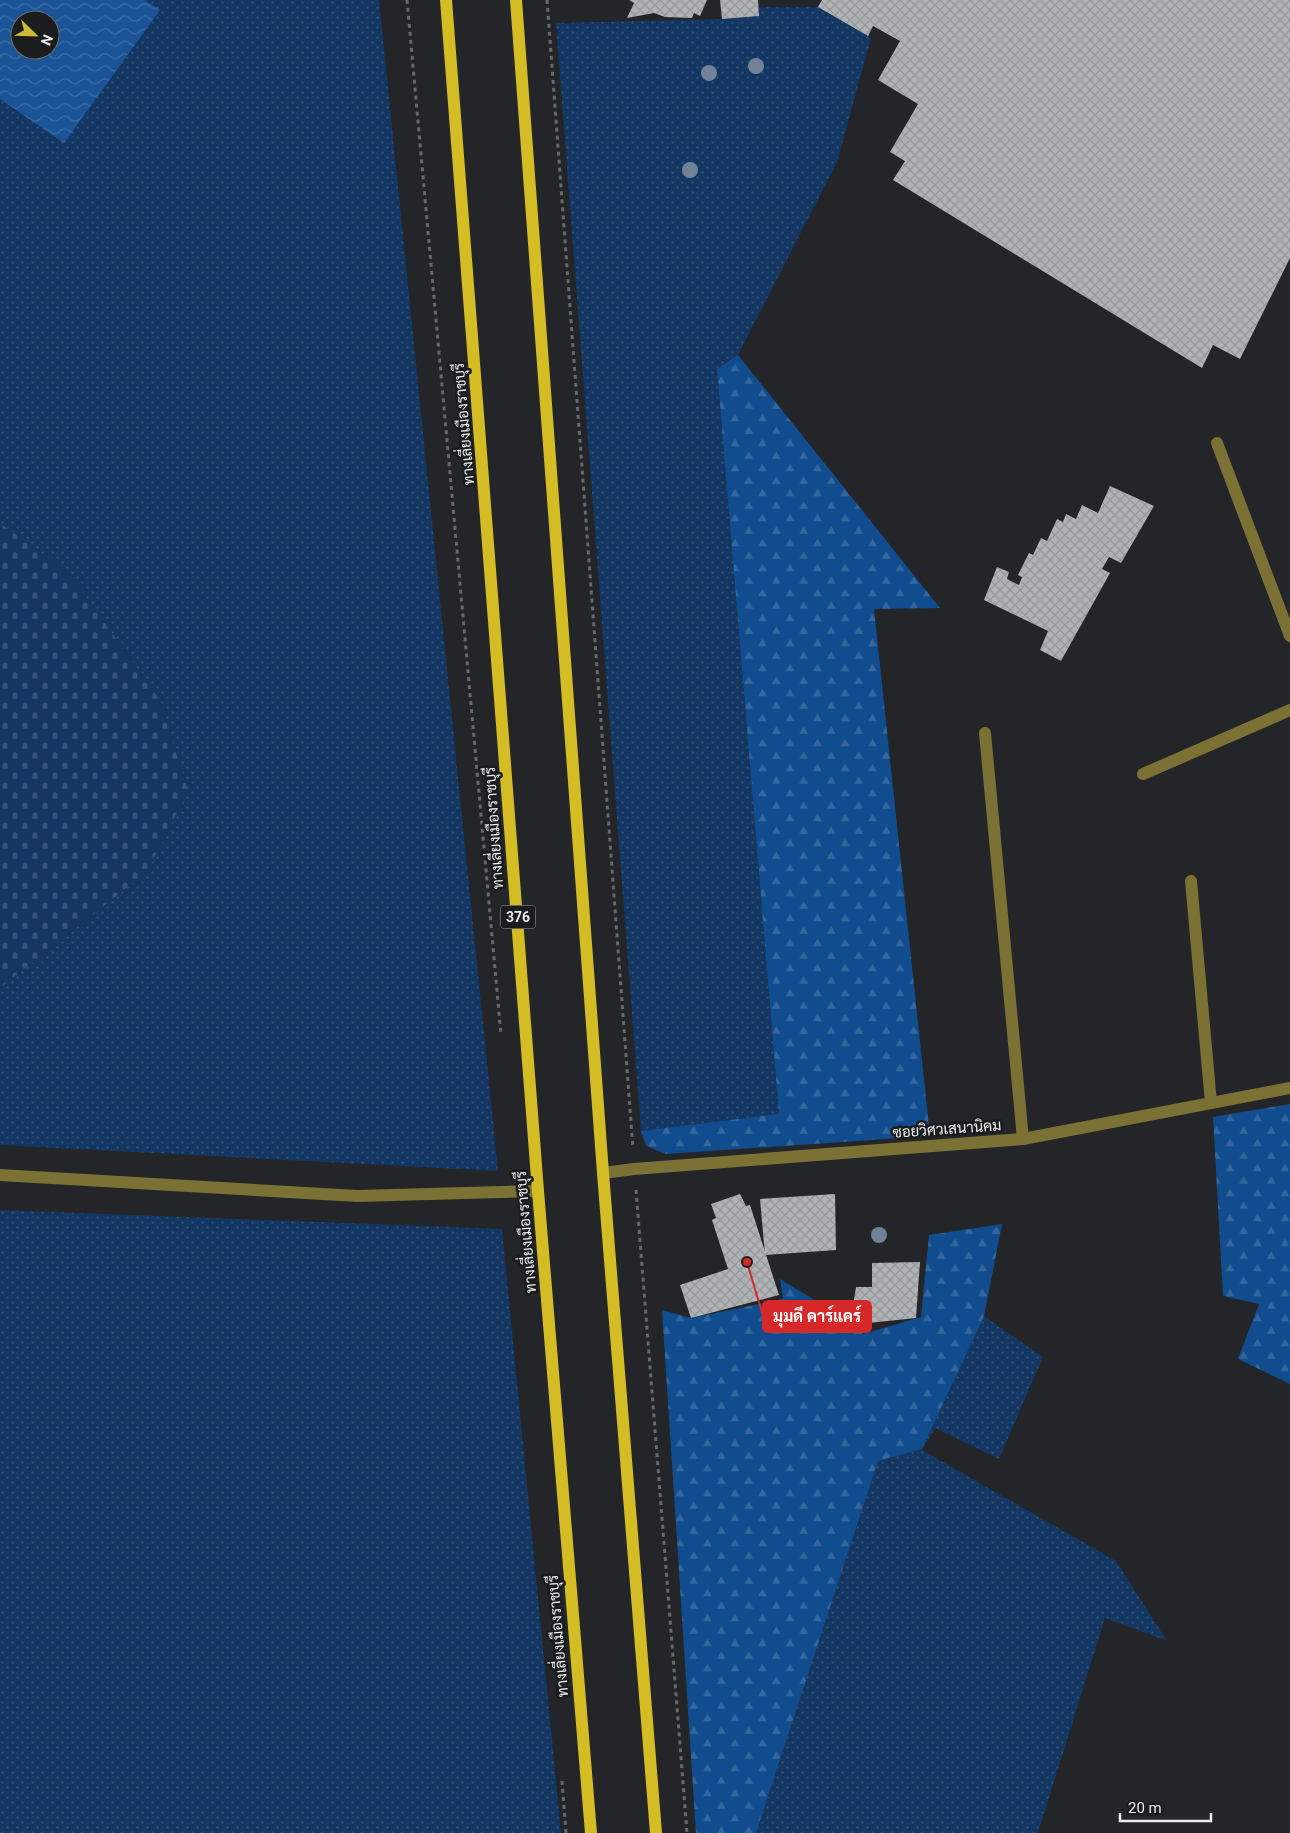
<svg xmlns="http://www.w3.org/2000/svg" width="1290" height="1833" font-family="Roboto,Sarabun,sans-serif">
<defs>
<pattern id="grass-dots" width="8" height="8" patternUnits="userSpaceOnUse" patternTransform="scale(1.25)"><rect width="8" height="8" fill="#133762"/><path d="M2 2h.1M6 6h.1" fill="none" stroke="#365479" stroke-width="1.8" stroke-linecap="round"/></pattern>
<pattern id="forest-firs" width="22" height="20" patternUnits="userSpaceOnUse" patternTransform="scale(1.25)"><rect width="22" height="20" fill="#114d8e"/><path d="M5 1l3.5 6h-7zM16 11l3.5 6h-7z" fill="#34679e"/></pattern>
<pattern id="cemetery-stones" width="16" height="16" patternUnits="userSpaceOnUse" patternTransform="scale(1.25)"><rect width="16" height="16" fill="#133762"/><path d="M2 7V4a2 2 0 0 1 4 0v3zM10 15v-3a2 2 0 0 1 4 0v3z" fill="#365479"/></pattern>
<pattern id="water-waves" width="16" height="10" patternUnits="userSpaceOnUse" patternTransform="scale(1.25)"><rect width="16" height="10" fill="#1a5496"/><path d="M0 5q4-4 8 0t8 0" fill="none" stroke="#3b6da5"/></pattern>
<pattern id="building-cross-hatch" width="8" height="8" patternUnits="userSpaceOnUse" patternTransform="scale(1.25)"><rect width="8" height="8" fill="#b0b3b6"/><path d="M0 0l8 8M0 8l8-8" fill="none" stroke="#96989a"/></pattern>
</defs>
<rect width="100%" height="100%" fill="#232528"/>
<g fill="url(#grass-dots)" fill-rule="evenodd">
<path d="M0,0H379L498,1171L0,1145V988L147,872L188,791L159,699L69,573L0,523ZM20,20H50V50H20Z"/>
<polygon points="758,7 818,7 871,38 837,162 738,355 717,369 779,1114 641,1131 556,23 722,19 759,16"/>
<polygon points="0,1210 502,1229 561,1833 0,1833"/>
<polygon points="984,1316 1043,1357 999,1459 935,1428 922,1450 1116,1561 1167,1641 1105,1618 1038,1833 756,1833 878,1461 922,1449"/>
</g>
<g fill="url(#forest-firs)">
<polygon points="738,355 940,608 874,609 930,1136 666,1154 646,1146 641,1131 779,1114 717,369"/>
<polygon points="1290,1104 1290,1384 1238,1359 1259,1304 1223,1296 1213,1117"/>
<polygon points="1002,1224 984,1316 922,1449 878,1461 756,1833 696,1833 662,1310 691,1318 783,1299 780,1279 826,1307 863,1334 921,1317 929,1235"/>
</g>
<polygon fill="url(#cemetery-stones)" points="0,523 69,573 159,699 188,791 147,872 0,988"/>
<path fill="url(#water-waves)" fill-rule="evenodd" d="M0,0H145L160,10L64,143L0,99ZM20,20H50V50H20Z"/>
<g fill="url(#building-cross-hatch)">
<polygon points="629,0 707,0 700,16 694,13 692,18 665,17 654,13 627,18 634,3"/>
<polygon points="720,0 758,0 759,16 722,19"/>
<polygon points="822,0 1290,0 1290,258 1240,359 1213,345 1202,368 893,180 905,161 890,152 918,104 878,80 900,41 873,26 868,36 818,7"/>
<polygon points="1110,486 1154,506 1121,563 1109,557 1102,569 1110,573 1061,661 1040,650 1048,631 984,600 997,567 1009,572 1007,579 1019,585 1022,577 1018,575 1029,553 1033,555 1041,538 1047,541 1057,519 1063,522 1066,514 1076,519 1082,505 1098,513"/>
<polygon points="740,1194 746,1206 750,1205 779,1295 691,1318 680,1285 728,1269 712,1220 716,1218 711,1204"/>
<polygon points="835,1194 836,1250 765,1255 760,1199"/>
<polygon points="920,1262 916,1318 850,1325 856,1287 872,1287 872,1263"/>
</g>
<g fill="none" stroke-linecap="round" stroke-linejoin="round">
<g stroke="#67696c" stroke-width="3" stroke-dasharray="4 4" stroke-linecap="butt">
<polyline points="407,0 501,1035"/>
<polyline points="547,0 633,1149"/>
<polyline points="636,1190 687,1833"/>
<polyline points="562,1781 566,1833"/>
</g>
<g stroke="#7b7134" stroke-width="12">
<polyline points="1217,443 1290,636"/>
<polyline points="985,733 1023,1139"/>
<polyline points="1143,774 1290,710"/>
<polyline points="1191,881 1211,1103"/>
<polyline points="603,1173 634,1169 1023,1139 1290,1088"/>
<polyline points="0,1175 357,1196 538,1191"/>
</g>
<g stroke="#d4bc25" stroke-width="12">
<polyline points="446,0 538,1191 591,1833"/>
<polyline points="516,0 603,1173 656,1833"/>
</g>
</g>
<g fill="#728299">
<circle cx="756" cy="66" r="8"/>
<circle cx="709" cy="73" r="8"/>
<circle cx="690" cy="170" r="8"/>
<circle cx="879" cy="1235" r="8"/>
</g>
<g text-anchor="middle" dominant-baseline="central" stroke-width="5" stroke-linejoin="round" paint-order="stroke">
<rect fill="#1a1c1e" stroke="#acadaf" stroke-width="1" x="500.5" y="905.5" width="35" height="23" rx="4"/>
<g font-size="14" font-weight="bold" fill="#eaebed">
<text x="518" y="917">376</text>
</g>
<g font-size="15" fill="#eaebed" stroke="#1a1c1e">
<text transform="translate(464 424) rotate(-95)">ทางเลี่ยงเมืองราชบุรี</text>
<text transform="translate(494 828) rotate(-94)">ทางเลี่ยงเมืองราชบุรี</text>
<text transform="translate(947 1129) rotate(-4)">ซอยวิศวเสนานิคม</text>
<text transform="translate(526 1232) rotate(-95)">ทางเลี่ยงเมืองราชบุรี</text>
<text transform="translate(558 1636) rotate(-95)">ทางเลี่ยงเมืองราชบุรี</text>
</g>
</g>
<path fill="none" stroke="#d62828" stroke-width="2" d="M747 1262L763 1316"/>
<circle fill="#d62828" stroke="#1a1c1e" stroke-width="2" cx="747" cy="1262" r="5"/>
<rect fill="#d62828" stroke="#d62828" stroke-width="2" x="763" y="1301" width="108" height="31" rx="5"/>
<g font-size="16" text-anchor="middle" font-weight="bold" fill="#fff">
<text x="817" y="1322">มุมดี คาร์แคร์</text>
</g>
<g transform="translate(35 35) rotate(113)"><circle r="24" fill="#1a1c1e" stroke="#6d6f71"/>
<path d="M0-4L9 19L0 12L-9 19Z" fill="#ceb837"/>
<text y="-8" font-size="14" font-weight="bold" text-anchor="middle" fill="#eaebed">N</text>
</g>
<path d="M1120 1813v8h91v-8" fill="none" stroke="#eaebed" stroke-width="2.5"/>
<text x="1128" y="1813" font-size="15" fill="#eaebed" stroke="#1a1c1e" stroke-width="4" paint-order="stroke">20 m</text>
</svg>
